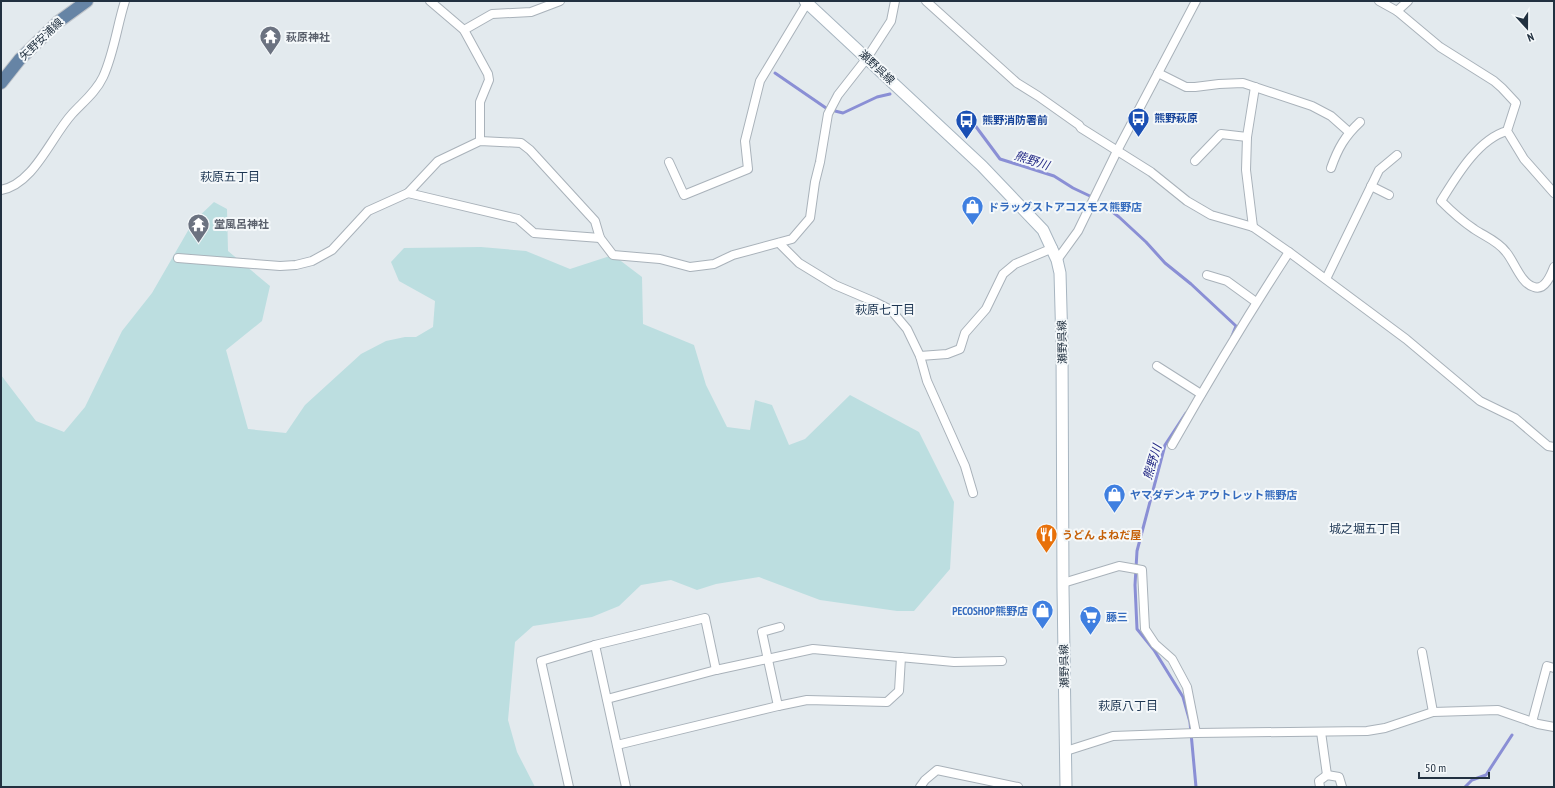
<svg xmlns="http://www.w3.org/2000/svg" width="1555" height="788" font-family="'PT Sans Narrow','Noto Sans JP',sans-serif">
<rect width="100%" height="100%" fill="#e3eaee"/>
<polygon fill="#bcdee0" points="214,202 227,209 228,251 270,286 262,321 226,350 248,429 286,433 305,405 361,354 386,341 405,337 416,337 433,327 435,301 399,281 391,262 404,248 481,247 526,251 570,269 613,255 642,277 643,324 694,345 706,385 727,427 750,430 755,400 772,405 789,445 805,439 850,395 919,432 954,502 950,569 914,611 897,611 820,600 759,577 716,584 697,590 671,580 641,585 619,606 592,617 533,626 515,642 508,720 517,752 535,787 1,787 1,375 36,421 64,432 85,407 122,331 152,293 193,222"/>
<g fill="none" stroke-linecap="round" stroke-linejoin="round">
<g stroke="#8a8fd5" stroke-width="3">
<polyline points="775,73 826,108"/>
<polyline points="835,111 843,113 877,97 890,94"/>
<polyline points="958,116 974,124 1000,159 1054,176 1073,188 1092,197"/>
<polyline points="1101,203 1119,217 1146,242 1165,263 1191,284 1236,326 1232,336"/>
<polyline points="1186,413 1165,445 1137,551 1135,585 1137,629 1154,650 1183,697 1190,722 1196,787"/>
<polyline points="1465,787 1472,780 1486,775 1512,735"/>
</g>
<defs>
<g id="street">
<polyline points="430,1 464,30 488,74 489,80 480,102 480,141"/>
<polyline points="926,1 1017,83 1038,96 1079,125 1081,128 1151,172 1187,201 1211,215 1253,227 1289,252 1406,339 1480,401 1515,418 1548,446 1554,447"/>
<polyline points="1379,1 1397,11 1440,47 1494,81 1502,88 1516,103 1507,131 1524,159 1554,193"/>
<polyline points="1397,11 1408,1"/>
<polyline points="464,30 492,14 531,12 560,1"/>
<polyline points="1158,73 1186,87 1195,87 1219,84 1243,83 1312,106 1331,116 1349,132"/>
<path d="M1507,131C1478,139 1456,177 1441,201C1451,211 1462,221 1474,229C1484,236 1498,241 1506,252C1514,261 1521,284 1534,287C1545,291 1551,275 1554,267"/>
<polyline points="1195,161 1221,134 1247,137"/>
<polyline points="669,162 684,195 748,169 745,141 760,81 807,3"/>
<path d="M1331,168C1338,148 1345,136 1360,122"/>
<polyline points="1371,186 1389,195"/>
<path d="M1,190C34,184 51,137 72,114C83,102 96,92 103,77C114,53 117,26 125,1"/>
<polyline points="408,193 518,219 534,233 600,238"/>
<polyline points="1253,227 1246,170 1247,137 1255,87"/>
<polyline points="779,243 799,263 835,285 875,302 891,310 907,329 920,356 927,381 965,466 973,493"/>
<polyline points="178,258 280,266 296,265 312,261 332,250 368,211 408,193 438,161 480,141 521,143 530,150 595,221 600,238 613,255 660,259 690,267 714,264 733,255 792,239 810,218 815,182 820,162 828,114 838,95 867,58 891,21 895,1"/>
<polyline points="1057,260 1078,231 1117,151 1196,1"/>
<polyline points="1207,275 1227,281 1256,302"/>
<polyline points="1326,279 1379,170 1397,155"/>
<polyline points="920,356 947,354 960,349 965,333 986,309 1003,274 1015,264 1053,248"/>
<polyline points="1157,366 1201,394"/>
<path d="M1172,445C1209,380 1248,315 1289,252"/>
<polyline points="1063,583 1119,566 1142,570 1145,629 1155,644 1172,659 1187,687 1196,733"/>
<polyline points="595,645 626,787"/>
<polyline points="1422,652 1433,712"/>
<polyline points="607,699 716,670 813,649 954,662 1002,661"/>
<polyline points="778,706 762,632 780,627"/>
<polyline points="1532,722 1547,666 1554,668"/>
<polyline points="1321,732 1327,775"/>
<polyline points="617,745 778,706 807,700 887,702 899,691 901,657"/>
<polyline points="1066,751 1113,736 1196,733 1367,731 1385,728 1433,712 1498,710 1538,724 1554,727"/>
<polyline points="569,787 541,661 595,645 705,618 716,670"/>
<polyline points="920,787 925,780 937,770 1018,787"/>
<polyline points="1320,787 1319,781 1327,775 1339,777 1342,787"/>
</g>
<polyline id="secondary" points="805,1 982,166 1043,230 1057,260 1060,273 1062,346 1063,588 1066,787"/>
<polyline id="primary" points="1,83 20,59 58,22 87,1"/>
</defs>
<use href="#street" stroke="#a9b2ba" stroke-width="10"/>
<use href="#secondary" stroke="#a7b5c0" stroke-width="13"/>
<use href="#primary" stroke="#c1c5ca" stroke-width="14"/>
<use href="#street" stroke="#fff" stroke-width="8"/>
<use href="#secondary" stroke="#fff" stroke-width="11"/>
<use href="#primary" stroke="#6684a5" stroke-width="12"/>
</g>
<defs>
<symbol id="temple-pin" viewBox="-11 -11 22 30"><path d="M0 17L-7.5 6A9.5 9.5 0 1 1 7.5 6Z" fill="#6b7280" stroke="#f4f8fa"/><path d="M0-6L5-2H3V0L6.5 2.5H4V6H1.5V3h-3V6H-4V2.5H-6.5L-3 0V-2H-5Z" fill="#fff"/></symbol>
<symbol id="bus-pin" viewBox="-11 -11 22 30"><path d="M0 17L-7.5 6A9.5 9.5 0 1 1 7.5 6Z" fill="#1a4fb4" stroke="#f4f8fa"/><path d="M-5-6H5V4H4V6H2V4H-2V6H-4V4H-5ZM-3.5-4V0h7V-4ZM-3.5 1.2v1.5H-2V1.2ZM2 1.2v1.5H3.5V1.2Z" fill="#fff"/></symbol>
<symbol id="shop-pin" viewBox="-11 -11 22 30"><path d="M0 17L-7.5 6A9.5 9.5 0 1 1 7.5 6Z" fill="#3f7fe0" stroke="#f4f8fa"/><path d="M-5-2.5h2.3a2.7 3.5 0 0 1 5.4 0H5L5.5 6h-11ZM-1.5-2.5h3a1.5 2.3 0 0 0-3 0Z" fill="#fff"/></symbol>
<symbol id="restaurant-pin" viewBox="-11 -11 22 30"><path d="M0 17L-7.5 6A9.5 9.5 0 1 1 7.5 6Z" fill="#e8710a" stroke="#f4f8fa"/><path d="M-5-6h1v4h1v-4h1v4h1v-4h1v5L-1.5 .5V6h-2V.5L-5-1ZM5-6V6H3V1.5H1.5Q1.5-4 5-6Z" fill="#fff"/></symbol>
<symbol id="supermarket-pin" viewBox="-11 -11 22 30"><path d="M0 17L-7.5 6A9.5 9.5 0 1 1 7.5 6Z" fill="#3f7fe0" stroke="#f4f8fa"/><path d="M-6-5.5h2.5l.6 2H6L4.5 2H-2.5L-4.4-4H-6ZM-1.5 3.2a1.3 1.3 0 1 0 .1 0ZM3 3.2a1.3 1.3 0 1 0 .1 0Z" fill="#fff"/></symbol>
</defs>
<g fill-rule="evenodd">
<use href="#temple-pin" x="258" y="24" width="25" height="34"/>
<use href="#bus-pin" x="1126" y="106" width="25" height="34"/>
<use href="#bus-pin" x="954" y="108" width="25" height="34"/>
<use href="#shop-pin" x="960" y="194" width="25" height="34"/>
<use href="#temple-pin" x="186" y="212" width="25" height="34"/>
<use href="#shop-pin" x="1102" y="482" width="25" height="34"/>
<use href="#restaurant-pin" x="1034" y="522" width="25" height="34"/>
<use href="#shop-pin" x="1030" y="598" width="25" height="34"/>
<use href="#supermarket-pin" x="1078" y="604" width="25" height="34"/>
</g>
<g text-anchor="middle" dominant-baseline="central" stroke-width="4" stroke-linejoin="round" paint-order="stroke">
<g font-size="11" font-weight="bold" fill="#5b616d" stroke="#f4f8fa" text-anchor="start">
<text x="286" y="37">萩原神社</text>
<text x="214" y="224">堂風呂神社</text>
</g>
<g font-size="11" fill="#223140" stroke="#f4f8fa">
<text transform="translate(41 39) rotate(-44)">矢野安浦線</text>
<text transform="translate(877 67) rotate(43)">瀬野呉線</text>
<text transform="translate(1062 342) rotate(-91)">瀬野呉線</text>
<text transform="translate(1064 666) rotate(-91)">瀬野呉線</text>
</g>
<g font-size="11" font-weight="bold" fill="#164399" stroke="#f4f8fa" text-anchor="start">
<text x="1154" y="118">熊野萩原</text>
<text x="982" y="120">熊野消防署前</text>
</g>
<g font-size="11" font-weight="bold" fill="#366cbe" stroke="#f4f8fa" text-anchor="start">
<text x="988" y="207">ドラッグストアコスモス熊野店</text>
<text x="1130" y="495">ヤマダデンキ アウトレット熊野店</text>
<text x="1028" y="611" text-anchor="end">PECOSHOP熊野店</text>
<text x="1106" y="617">藤三</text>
</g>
<g font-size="11" font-weight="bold" fill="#c56008" stroke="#f4f8fa" text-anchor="start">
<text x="1062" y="535">うどん よねだ屋</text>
</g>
<g font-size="12" font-style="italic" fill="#191f7f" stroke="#f4f8fa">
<text transform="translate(1032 160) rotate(18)">熊野川</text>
<text transform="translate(1152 462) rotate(-73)">熊野川</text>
</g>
<g font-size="12" fill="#1d3653" stroke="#f4f8fa">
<text x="230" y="176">萩原五丁目</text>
<text x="885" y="309">萩原七丁目</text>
<text x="1365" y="528">城之堀五丁目</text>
<text x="1128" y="705">萩原八丁目</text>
</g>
</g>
<rect width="1555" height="788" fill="none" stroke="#223140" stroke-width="4"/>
<g transform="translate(1527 28) rotate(159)" stroke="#f4f8fa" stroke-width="3" paint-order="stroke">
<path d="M0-3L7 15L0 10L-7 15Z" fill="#223140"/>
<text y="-6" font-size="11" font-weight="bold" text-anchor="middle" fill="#223140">N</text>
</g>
<path d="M1419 772v6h70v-6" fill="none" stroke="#223140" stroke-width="2"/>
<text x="1425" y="772" font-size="12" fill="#223140" stroke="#f4f8fa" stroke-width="3" paint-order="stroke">50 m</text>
</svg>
